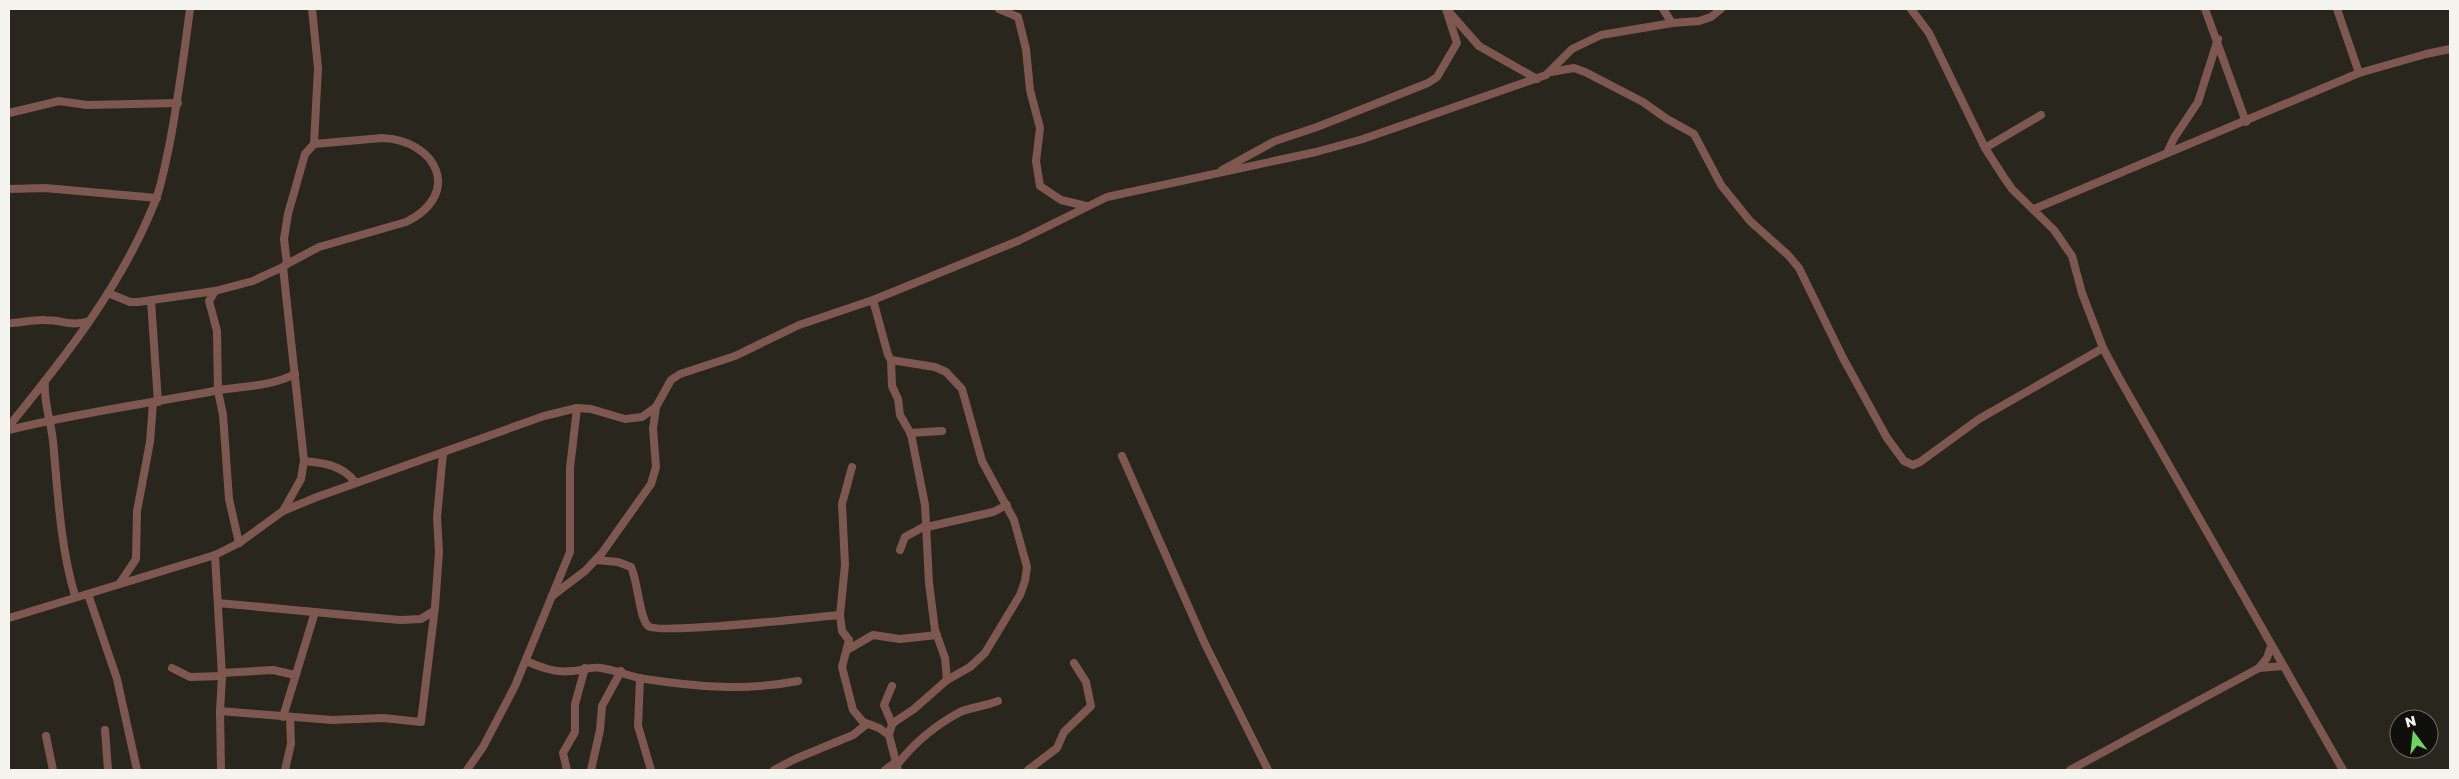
<svg xmlns="http://www.w3.org/2000/svg" width="2459" height="779" font-family="'Golos Text',sans-serif">
<rect width="100%" height="100%" fill="#29261e"/>
<g fill="none" stroke-linecap="round" stroke-linejoin="round">
<g stroke="#7e5850" stroke-width="8">
<polyline points="999,9 1018,17 1026,49 1030,90 1040,128 1036,161 1040,186 1061,200 1086,206"/>
<polyline points="1663,9 1672,23"/>
<polyline points="1911,9 1929,33 1985,148 2003,176 2012,189 2054,230 2072,256 2082,293 2103,348 2118,376 2343,770"/>
<polyline points="2205,9 2246,122"/>
<polyline points="2337,9 2359,73"/>
<polyline points="1449,12 1479,46 1537,79"/>
<polyline points="1551,72 1574,68 1585,72 1643,102 1667,119 1694,134 1721,185 1750,221 1788,255 1799,268 1843,358 1887,438 1904,461 1913,465 1920,462 1979,419 2103,348"/>
<polyline points="9,113 59,101 87,105 178,103"/>
<polyline points="1985,148 2041,115"/>
<polyline points="2167,153 2174,138 2198,102 2218,39"/>
<polyline points="1222,170 1275,141 1317,127 1428,83 1437,77 1457,43 1446,9"/>
<polyline points="9,189 45,188 157,198"/>
<polyline points="2034,209 2359,73 2426,54 2450,49"/>
<path d="M287,264L319,247L406,222C463,194 437,140 382,138L314,144"/>
<polyline points="108,293 130,302 138,302 215,291"/>
<polyline points="873,300 888,355 891,360 935,367 946,372 962,389 982,461 1014,520 1027,567 1025,581 1020,595 985,653 970,667 947,680 914,709 896,721 892,724 889,735"/>
<polyline points="151,301 158,402"/>
<path d="M9,323C21,323 33,319 45,320C63,320 71,327 89,321"/>
<polyline points="891,360 892,386 898,399 900,415 911,434 925,505 929,583 935,630 945,658 947,680"/>
<path d="M45,381C43,401 51,421 53,441C58,494 60,545 75,596"/>
<path d="M9,426C66,356 123,284 156,199C162,183 165,164 169,147C178,101 184,55 190,9"/>
<path d="M9,430C77,413 146,404 214,391C241,386 270,387 295,374"/>
<polyline points="910,433 942,431"/>
<polyline points="1122,456 1205,644 1268,770"/>
<path d="M304,461C324,463 342,465 355,482"/>
<polyline points="852,467 842,504 845,565 840,615 842,631 849,640 842,667 853,710 863,722 879,728 889,735 898,770"/>
<polyline points="283,511 301,479 304,461 283,267 287,264 284,239 288,214 305,154 314,144 318,68 312,9"/>
<polyline points="927,527 993,512 1007,505"/>
<polyline points="239,543 229,499 223,415 218,391 217,331 209,301 215,291 253,281 283,267"/>
<polyline points="900,550 905,537 927,525"/>
<polyline points="215,555 222,676 220,711 221,770"/>
<path d="M596,560L618,562L631,567C638,581 639,617 648,626C658,635 816,617 840,615"/>
<polyline points="120,583 136,559 137,511 150,442 153,403"/>
<polyline points="88,594 117,679 137,770"/>
<polyline points="552,596 585,571 602,553 651,484 656,467 653,429 656,407"/>
<polyline points="218,603 400,620 421,619 434,611"/>
<polyline points="9,618 215,555 239,543 283,511 317,497 544,416 577,408 591,409 625,419 642,417 656,407 671,380 680,374 735,356 799,325 873,300 1018,241 1107,197 1316,152 1363,139 1546,75 1572,49 1601,35 1672,23 1699,21 1711,17 1721,9"/>
<polyline points="847,650 873,635 900,639 937,635"/>
<path d="M526,661C540,667 555,673 571,671C581,671 590,666 601,668C616,670 630,677 645,679C697,687 746,691 798,681"/>
<polyline points="172,668 190,677 222,676"/>
<polyline points="2259,668 2283,666"/>
<polyline points="222,673 273,670 295,675"/>
<polyline points="640,678 638,726 651,770"/>
<polyline points="220,711 332,720 383,718 421,722 435,607 439,552 437,517 443,453"/>
<polyline points="283,717 315,612"/>
<polyline points="892,724 884,705 892,686"/>
<polyline points="105,730 108,770"/>
<polyline points="46,736 53,770"/>
<path d="M897,765C913,744 936,725 960,712C972,707 986,706 998,701"/>
<polyline points="285,770 291,744 290,717"/>
<polyline points="467,770 483,747 515,686 570,552 570,468 577,408"/>
<polyline points="567,770 563,753 575,732 575,704 585,668"/>
<polyline points="591,770 600,730 602,706 621,671"/>
<polyline points="774,770 795,759 853,735 867,724"/>
<polyline points="885,770 896,762"/>
<polyline points="1028,770 1057,748 1064,732 1091,706 1086,682 1074,663"/>
<polyline points="2070,770 2259,668 2267,658 2271,646"/>
</g>
</g>
<rect width="2459" height="779" fill="none" stroke="#f6f4ef" stroke-width="20"/>
<g transform="translate(2414 734) rotate(345)"><circle r="24" fill="#110f0c" stroke="#6d6b67"/>
<path d="M0-4L9 19L0 12L-9 19Z" fill="#6dd361"/>
<text y="-8" font-size="14" font-weight="bold" text-anchor="middle" fill="#f6f4ef">N</text>
</g>
</svg>
